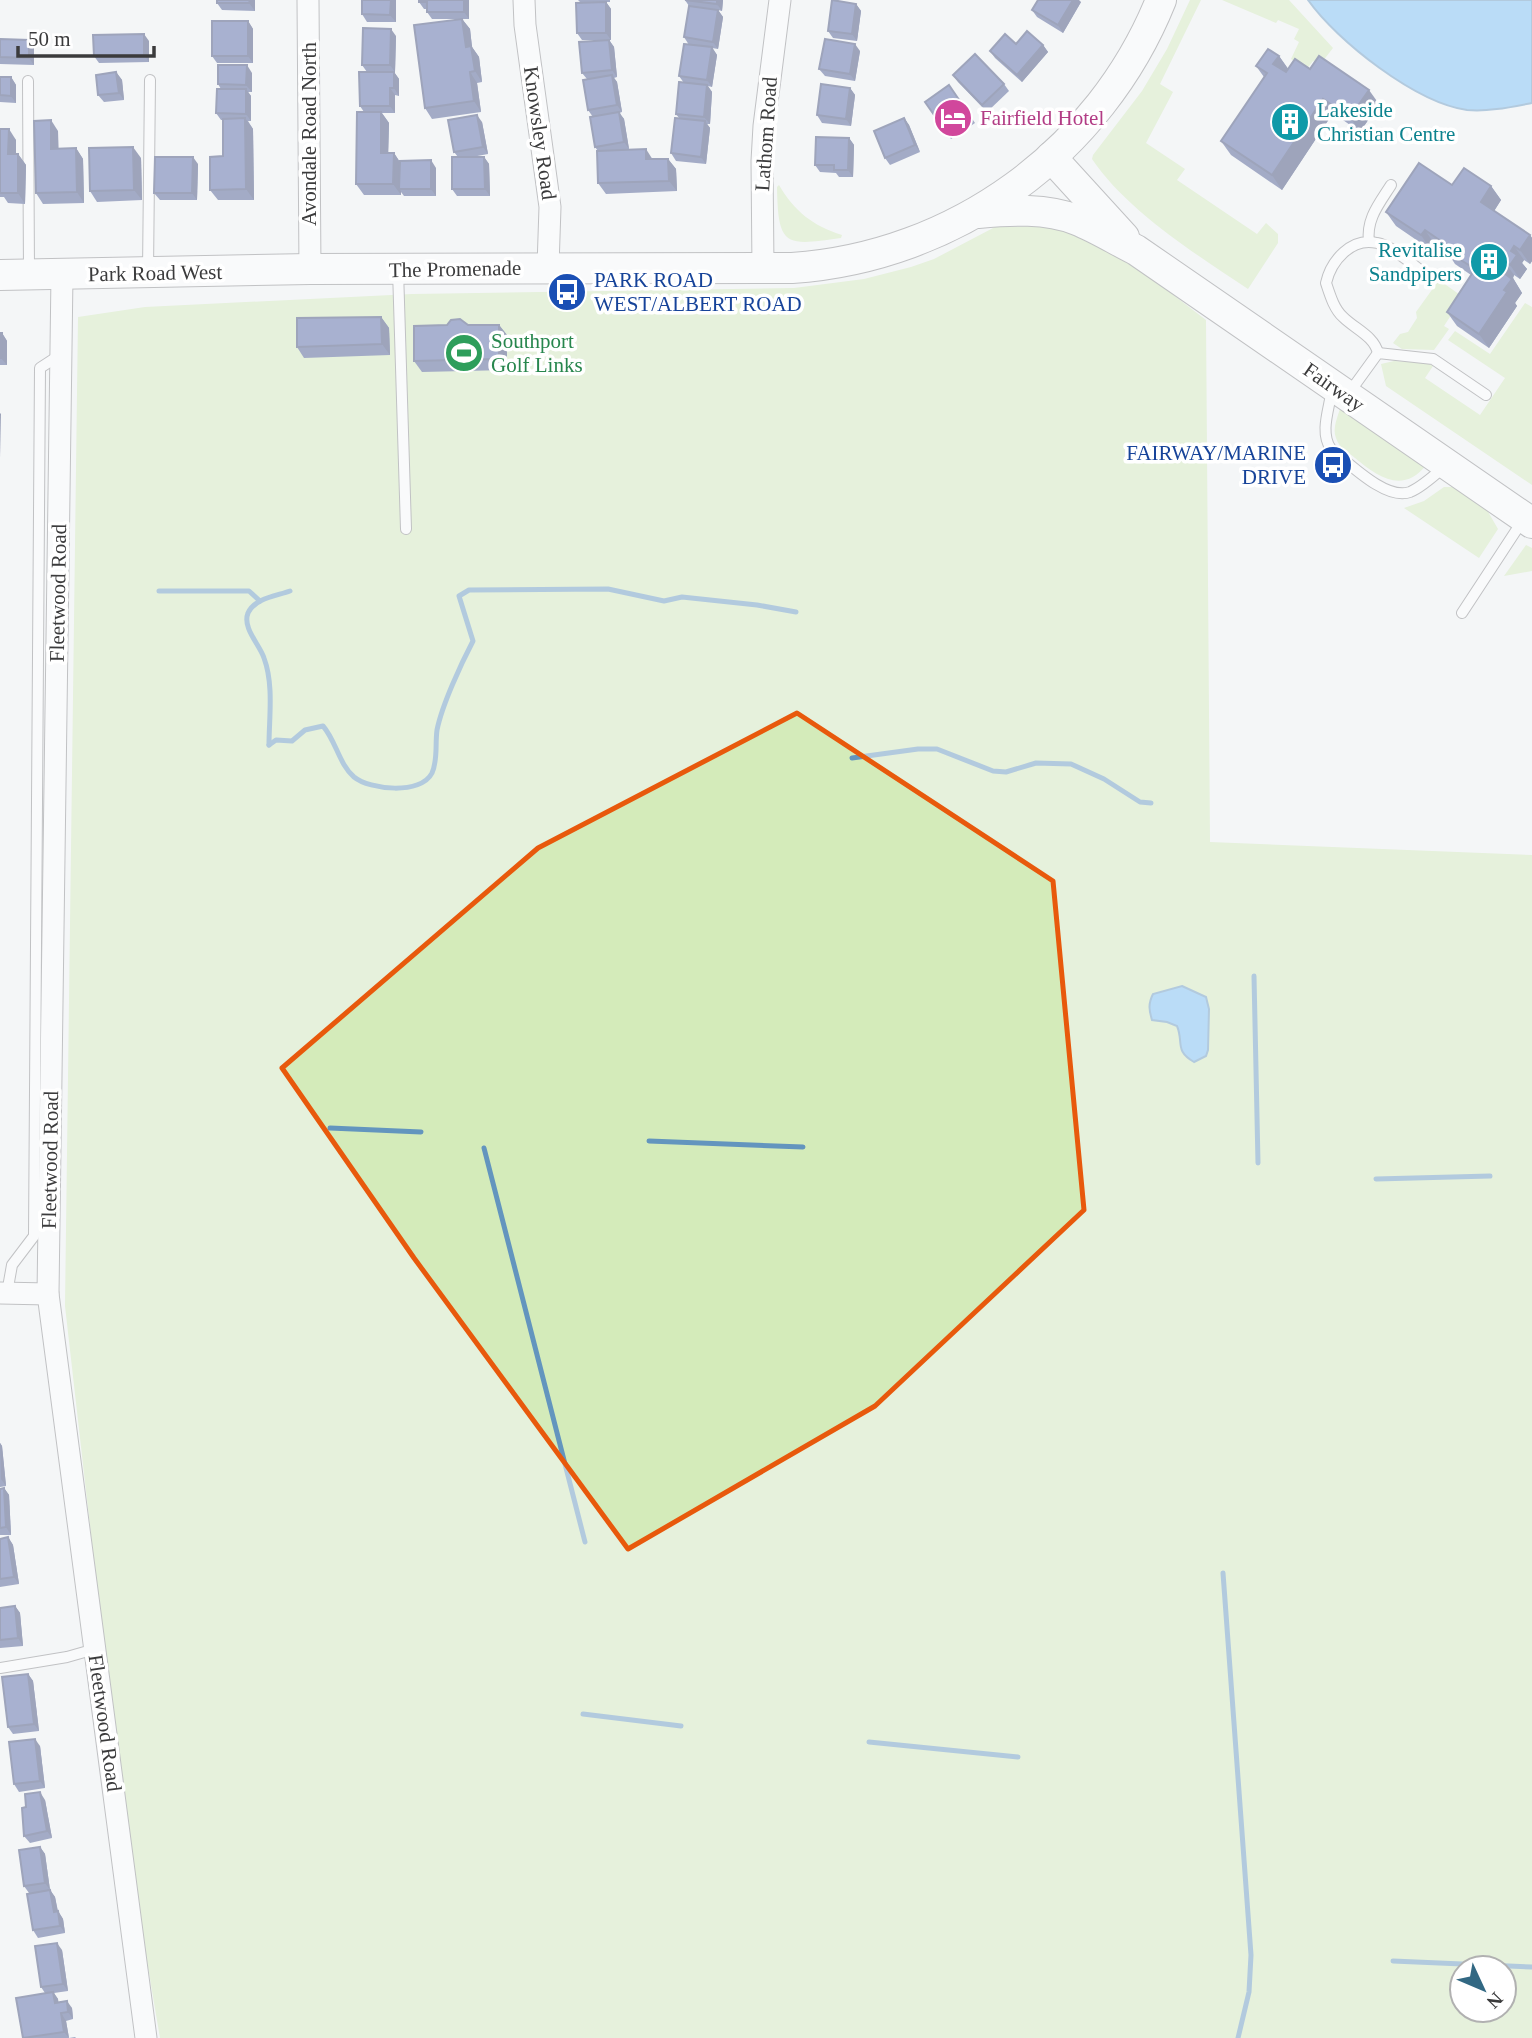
<svg xmlns="http://www.w3.org/2000/svg" width="1532" height="2038" font-family="'Times New Roman',serif">
<rect width="100%" height="100%" fill="#f4f5f7"/>
<g fill="#d4ebba" fill-rule="evenodd">
<path d="M1190,0H1201L1160,84L1173,92L1146,143L1185,169L1177,180L1257,234L1266,223L1278,234V243L1248,289C1197,255 1127,211 1092,159L1093,155L1142,91L1167,49Z"/>
<polygon points="1222,0 1289,0 1333,48 1319,66 1313,61 1306,70 1291,59 1299,42 1294,39 1299,29 1278,20 1276,23"/>
<path d="M779,185C794,211 813,226 842,235L841,238C785,246 778,247 777,187Z"/>
<path d="M1040,226L1067,231L1116,251L1206,320L1210,842L1532,855V2038H160L124,1825L65,1306L78,317L145,307L412,294L794,288L864,279L911,267L934,259L995,227ZM1462,1968H1504V2010H1462Z"/>
<polygon points="1439,280 1463,297 1444,326 1449,329 1434,350 1402,349 1393,343 1400,334 1408,332 1417,318 1416,312"/>
<polygon points="1525,303 1532,307 1532,485 1386,386 1381,364 1394,361 1428,363 1433,366 1425,378 1480,415 1505,378 1448,340 1455,331 1490,354"/>
<path d="M1341,406L1427,464C1403,495 1378,477 1355,458C1348,452 1339,448 1336,438C1332,428 1338,416 1341,406Z"/>
<polygon points="1444,487 1453,487 1487,510 1498,529 1479,558 1404,508 1424,501"/>
<polygon points="1526,545 1532,548 1532,571 1504,576"/>
</g>
<g fill="#74bcf6" stroke="#6395be" stroke-width="2">
<path d="M1308,0H1532V103C1511,107 1488,112 1467,110C1416,103 1337,41 1308,0Z"/>
<path d="M1182,986L1206,997L1209,1009L1208,1050L1206,1056L1194,1062C1174,1050 1184,1043 1177,1026L1167,1022L1152,1020C1149,1010 1148,1004 1153,994Z"/>
</g>
<g fill="none" stroke-linecap="round" stroke-linejoin="round">
<g stroke="#6395be" stroke-width="5">
<polyline points="159,591 249,591 260,601"/>
<path d="M269,745L276,740L292,741L305,730L323,726C336,741 339,764 354,777C370,790 421,795 432,773C438,760 435,744 437,730C442,705 461,664 473,641L459,596L469,590L608,589L664,601L682,597L757,605L796,612"/>
<path d="M269,745C269,718 274,685 264,658C260,645 242,628 248,613C255,598 276,596 290,591"/>
<polyline points="852,758 918,749 937,749 993,771 1006,772 1036,763 1071,764 1104,779 1140,802 1151,803"/>
<polyline points="1254,976 1258,1163"/>
<polyline points="330,1128 421,1132"/>
<polyline points="649,1141 803,1147"/>
<polyline points="484,1148 585,1542"/>
<polyline points="1376,1179 1490,1176"/>
<polyline points="1223,1573 1251,1955 1249,1992 1238,2038"/>
<polyline points="583,1714 681,1726"/>
<polyline points="869,1742 1018,1757"/>
<polyline points="1393,1961 1532,1967"/>
</g>
<defs>
<g id="lane">
<polyline points="28,81 29,272"/>
<path d="M1369,242C1366,219 1379,204 1391,185"/>
<polyline points="398,270 406,529"/>
<polyline points="148,271 150,80"/>
<path d="M1378,353C1374,336 1355,329 1343,317C1334,309 1330,295 1326,283C1331,261 1351,237 1377,243C1390,245 1412,264 1423,272"/>
<path d="M1332,388C1330,407 1319,432 1331,449C1349,463 1386,501 1410,492C1422,487 1435,475 1445,466"/>
<polyline points="1349,393 1378,353 1433,359 1486,395"/>
<polyline points="1462,613 1523,520"/>
<polyline points="7,1293 12,1265 34,1236 40,368 60,355"/>
<polyline points="0,1668 67,1657 95,1649"/>
</g>
<g id="street">
<polyline points="308,0 310,269"/>
<polyline points="524,0 525,25 550,207 548,267"/>
<polyline points="763,268 762,161 764,126 780,0"/>
<polyline points="62,275 48,1294 146,2038"/>
<polyline points="0,1293 48,1294"/>
</g>
<g id="secondary">
<polyline points="1051,157 1124,237"/>
<path d="M978,213C1011,210 1046,208 1077,220C1097,228 1116,240 1136,250L1532,523"/>
<path d="M0,275L310,269L792,268C955,257 1100,152 1161,0"/>
</g>
</defs>
<use href="#lane" stroke="#838385" stroke-width="12"/>
<use href="#street" stroke="#838385" stroke-width="23"/>
<use href="#secondary" stroke="#838385" stroke-width="32"/>
<use href="#lane" stroke="#fff" stroke-width="10"/>
<use href="#street" stroke="#fff" stroke-width="21"/>
<use href="#secondary" stroke="#fff" stroke-width="30"/>
</g>
<g fill="#41518a">
<polygon points="255,0 255,11 222,10 217,3"/>
<polygon points="396,0 396,22 367,22 362,14"/>
<polygon points="419,0 469,0 469,19 462,19 470,29 472,47 479,57 482,82 477,83 481,112 432,119 425,108 459,19 432,19 427,12 427,9 424,9 419,2"/>
<polygon points="578,0 610,0 610,2 606,2 611,9 611,40 609,40 614,47 617,77 614,78 617,82 622,112 619,113 624,119 629,149 653,159 668,159 676,169 677,191 606,194 598,183 598,151 595,147 593,117 588,110 587,79 582,73 607,40 582,40 577,33 580,2"/>
<polygon points="685,0 723,0 722,11 718,10 723,17 718,49 712,48 717,55 712,87 708,86 712,92 710,124 707,124 710,128 706,164 676,161 671,153 679,118 676,114 684,83 679,76 689,45 684,37 689,6"/>
<polygon points="1081,2 1063,33 1037,17 1032,10"/>
<polygon points="856,4 861,11 857,41 833,38 828,31"/>
<polygon points="248,21 253,29 253,63 217,63 212,56"/>
<polygon points="396,36 395,72 394,72 399,79 399,96 395,95 395,113 382,113 389,123 388,153 394,153 400,162 436,168 436,196 404,196 401,192 401,195 364,195 356,184 364,112 360,106 367,72 362,65"/>
<polygon points="0,39 34,47 34,65 0,64"/>
<polygon points="149,41 149,62 99,63 94,56"/>
<polygon points="1016,44 1043,45 1048,52 1022,82 995,58 990,51"/>
<polygon points="860,51 855,81 825,76 819,69"/>
<polygon points="1279,56 1288,69 1310,69 1379,104 1360,132 1333,113 1282,190 1231,155 1221,141 1264,77 1256,66"/>
<polygon points="116,72 122,80 124,100 104,102 98,95"/>
<polygon points="252,73 252,92 248,92 251,96 251,121 248,121 253,129 254,200 218,200 210,190 223,156 223,120 221,120 216,113 221,89 218,84"/>
<polygon points="953,75 1004,84 1009,91 987,112 958,82"/>
<polygon points="0,77 11,77 16,85 16,103 0,102"/>
<polygon points="949,85 975,123 951,139 925,102"/>
<polygon points="850,88 855,95 851,126 822,123 817,115"/>
<polygon points="904,118 909,125 920,152 890,165 885,158"/>
<polygon points="482,122 488,154 472,157 484,157 489,164 490,196 457,196 452,189 458,157 454,152"/>
<polygon points="0,129 16,140 16,154 18,154 26,165 25,204 8,203 4,197 0,197"/>
<polygon points="58,131 58,149 76,148 83,159 84,203 43,204 36,193"/>
<polygon points="849,138 854,145 853,177 839,177 836,173 820,172 815,165"/>
<polygon points="141,158 142,200 97,202 90,191"/>
<polygon points="198,164 197,200 160,200 154,193"/>
<polygon points="1452,185 1491,186 1501,200 1494,211 1530,235 1532,238 1532,261 1530,264 1524,260 1522,263 1527,269 1520,279 1514,275 1513,278 1522,293 1515,303 1517,306 1489,348 1457,326 1447,312 1471,275 1455,264 1448,253 1435,245 1431,250 1396,226 1386,212"/>
<polygon points="381,317 389,328 390,355 304,358 297,347"/>
<polygon points="447,325 499,325 507,335 507,370 422,372 414,361"/>
<polygon points="0,333 2,333 7,341 7,365 0,365"/>
<polygon points="0,1443 2,1446 6,1486 0,1487"/>
<polygon points="4,1488 9,1495 11,1535 0,1535 0,1489"/>
<polygon points="8,1537 13,1545 19,1584 0,1587 0,1539"/>
<polygon points="15,1606 20,1613 23,1646 0,1648 0,1608"/>
<polygon points="28,1674 33,1681 39,1731 13,1734 8,1727"/>
<polygon points="40,1746 45,1788 19,1792 14,1784"/>
<polygon points="45,1800 52,1838 30,1843 24,1836 26,1807"/>
<polygon points="40,1847 45,1854 50,1890 55,1897 58,1911 63,1919 65,1933 38,1938 33,1930 29,1893 24,1886"/>
<polygon points="62,1950 68,1991 54,1993 58,1999 58,2002 72,2008 73,2019 66,2021 69,2038 75,2037 76,2038 23,2038 45,1993 41,1987"/>
</g>
<g fill="#354271">
<polygon points="250,0 255,0 255,11 249,3"/>
<polygon points="391,0 396,0 396,22 390,15"/>
<polygon points="464,0 469,0 469,19 464,12"/>
<polygon points="717,0 723,0 722,11 717,4"/>
<polygon points="1073,0 1079,0 1081,2 1063,33 1058,25"/>
<polygon points="606,2 611,9 611,40 606,33"/>
<polygon points="856,4 861,11 857,41 852,34"/>
<polygon points="718,10 723,17 718,49 713,42"/>
<polygon points="462,19 470,29 472,47 479,57 482,82 475,71 466,47"/>
<polygon points="248,21 253,29 253,63 248,56"/>
<polygon points="391,29 396,36 395,72 390,65"/>
<polygon points="144,34 149,41 149,62 144,55"/>
<polygon points="29,40 34,47 34,65 29,58"/>
<polygon points="609,40 614,47 617,77 612,70"/>
<polygon points="855,44 860,51 855,81 850,74"/>
<polygon points="1043,45 1048,52 1022,82 1017,75"/>
<polygon points="712,47 717,55 712,87 707,80"/>
<polygon points="1279,56 1289,70 1283,78 1273,64"/>
<polygon points="247,65 252,73 252,92 246,85"/>
<polygon points="116,72 122,80 124,100 119,93"/>
<polygon points="394,72 399,79 399,96 394,88"/>
<polygon points="470,72 477,83 481,112 474,101"/>
<polygon points="612,75 617,82 622,112 617,105"/>
<polygon points="11,77 16,85 16,103 11,96"/>
<polygon points="707,85 712,92 710,124 704,117"/>
<polygon points="390,88 395,95 395,113 390,106"/>
<polygon points="850,88 855,95 851,126 846,119"/>
<polygon points="246,89 251,96 251,121 246,114"/>
<polygon points="1369,90 1379,104 1360,132 1350,117"/>
<polygon points="1323,99 1333,113 1282,190 1272,175"/>
<polygon points="381,112 389,123 388,164 381,153"/>
<polygon points="619,112 624,119 629,149 624,142"/>
<polygon points="477,115 482,122 488,154 483,147"/>
<polygon points="245,118 253,129 254,200 246,189"/>
<polygon points="904,118 909,125 920,152 915,145"/>
<polygon points="51,120 58,131 59,160 51,149"/>
<polygon points="705,121 710,128 706,164 701,157"/>
<polygon points="9,129 16,140 16,165 8,154"/>
<polygon points="849,138 854,145 853,177 848,170"/>
<polygon points="133,147 141,158 142,200 134,190"/>
<polygon points="76,148 83,159 84,203 77,192"/>
<polygon points="646,149 653,160 646,159"/>
<polygon points="394,153 401,164 399,189 401,191 401,195 393,184"/>
<polygon points="18,154 26,165 25,204 18,193"/>
<polygon points="193,157 198,164 197,200 192,193"/>
<polygon points="484,157 489,164 490,196 485,189"/>
<polygon points="668,159 676,169 677,191 669,181"/>
<polygon points="431,160 436,168 436,196 431,189"/>
<polygon points="1491,186 1501,200 1491,216 1481,202"/>
<polygon points="1425,230 1435,245 1431,250 1421,235"/>
<polygon points="1530,235 1532,238 1532,261 1530,264 1520,250"/>
<polygon points="1514,246 1524,260 1522,263 1527,269 1520,279 1510,265 1511,251"/>
<polygon points="1504,261 1514,275 1513,278 1522,293 1515,303 1517,306 1489,348 1479,334 1504,290 1504,273 1501,266"/>
<polygon points="381,317 389,328 390,355 382,344"/>
<polygon points="499,325 507,335 507,370 499,359"/>
<polygon points="2,333 7,341 7,365 1,358"/>
<polygon points="0,413 1,414 0,458"/>
<polygon points="0,1443 2,1446 6,1486 1,1479"/>
<polygon points="4,1488 9,1495 11,1535 6,1527"/>
<polygon points="8,1537 13,1545 19,1584 14,1577"/>
<polygon points="15,1606 20,1613 23,1646 18,1638"/>
<polygon points="28,1674 33,1681 39,1731 34,1724"/>
<polygon points="35,1739 40,1746 45,1788 40,1781"/>
<polygon points="40,1792 45,1800 52,1838 47,1831"/>
<polygon points="40,1847 45,1854 50,1890 45,1883"/>
<polygon points="50,1890 55,1897 59,1919 54,1912"/>
<polygon points="58,1911 63,1919 65,1933 60,1926"/>
<polygon points="57,1943 62,1950 68,1991 63,1984"/>
<polygon points="53,1992 58,1999 60,2010 55,2003"/>
<polygon points="67,2001 72,2008 73,2019 68,2012"/>
<polygon points="61,2013 66,2021 69,2038 64,2032"/>
</g>
<g fill="#4c5ea1" stroke="#354271" stroke-width="2">
<polygon points="217,0 250,0 249,3 217,3"/>
<polygon points="362,0 391,0 390,15 362,14"/>
<polygon points="419,0 464,0 464,12 427,12 427,2 419,2"/>
<polygon points="685,0 717,0 717,4"/>
<polygon points="832,0 856,4 852,34 828,31"/>
<polygon points="1038,0 1073,0 1058,25 1032,10"/>
<polygon points="606,2 606,33 577,33 576,3"/>
<polygon points="689,6 718,10 713,42 684,37"/>
<polygon points="462,19 466,47 471,46 475,71 470,72 474,101 425,108 414,25"/>
<rect x="212" y="21" width="36" height="35"/>
<polygon points="363,28 391,29 390,65 362,65"/>
<polygon points="1027,31 1043,45 1017,75 990,51 1005,34 1016,44"/>
<polygon points="144,34 144,55 94,56 93,35"/>
<polygon points="0,39 29,40 29,58 0,57"/>
<polygon points="825,39 855,44 850,74 819,69"/>
<polygon points="609,40 612,70 582,73 579,42"/>
<polygon points="684,44 712,47 707,80 679,76"/>
<polygon points="1268,49 1279,56 1273,64 1286,72 1295,59 1310,69 1319,56 1369,90 1350,117 1323,99 1272,175 1221,141 1267,73 1256,66"/>
<polygon points="975,54 1004,84 982,105 953,75"/>
<polygon points="218,65 247,65 246,85 218,84"/>
<polygon points="116,72 119,93 98,95 96,75"/>
<polygon points="359,72 394,72 394,88 390,88 390,106 360,106"/>
<polygon points="612,75 617,105 588,110 583,80"/>
<polygon points="0,77 11,77 11,96 0,95"/>
<polygon points="679,82 707,85 704,117 676,114"/>
<polygon points="821,84 850,88 846,119 817,115"/>
<polygon points="949,85 970,116 946,132 925,102"/>
<polygon points="217,89 246,89 246,114 216,113"/>
<polygon points="357,112 381,112 381,153 394,153 393,184 356,184"/>
<polygon points="619,112 624,142 595,147 590,117"/>
<polygon points="477,115 483,147 454,152 448,120"/>
<polygon points="245,118 246,189 210,190 210,157 223,156 223,119"/>
<polygon points="675,118 705,121 701,157 671,153"/>
<polygon points="904,118 915,145 885,158 874,131"/>
<polygon points="51,120 51,149 76,148 77,192 36,193 34,121"/>
<polygon points="0,129 9,129 8,154 18,154 18,193 0,193"/>
<polygon points="816,137 849,138 848,170 834,170 834,165 815,165"/>
<polygon points="133,147 134,190 90,191 89,148"/>
<polygon points="646,149 646,159 668,159 669,181 598,183 597,151"/>
<polygon points="155,157 193,157 192,193 154,193"/>
<polygon points="452,157 484,157 485,189 452,189"/>
<polygon points="431,160 431,189 399,189 400,161"/>
<polygon points="1419,163 1452,185 1464,168 1491,186 1481,202 1530,235 1520,250 1514,246 1511,251 1517,255 1510,265 1504,261 1501,266 1507,269 1504,273 1512,279 1504,290 1507,292 1479,334 1447,312 1475,269 1445,250 1448,246 1425,230 1421,235 1386,212"/>
<polygon points="381,317 382,344 297,347 297,318"/>
<polygon points="460,319 468,325 499,325 499,359 414,361 414,326 447,325 451,320"/>
<polygon points="0,333 2,333 1,358 0,358"/>
<polygon points="4,1488 6,1527 0,1528 0,1489"/>
<polygon points="8,1537 14,1577 0,1579 0,1539"/>
<polygon points="15,1606 18,1638 0,1640 0,1608"/>
<polygon points="28,1674 34,1724 8,1727 2,1677"/>
<polygon points="35,1739 40,1781 14,1784 9,1742"/>
<polygon points="40,1792 47,1831 24,1836 22,1808 26,1807 25,1794"/>
<polygon points="40,1847 45,1883 24,1886 19,1850"/>
<polygon points="50,1890 54,1912 58,1911 60,1926 33,1930 27,1894"/>
<polygon points="57,1943 63,1984 41,1987 35,1946"/>
<polygon points="53,1992 55,2003 67,2001 68,2012 61,2013 64,2032 23,2038 16,1998"/>
</g>
<path d="M0 0H1532V2038H0ZM797,713L1053,881L1084,1210L875,1406L628,1549L414,1258L282,1068L538,848Z" fill="#f4f5f7" fill-opacity=".55" fill-rule="evenodd"/>
<path fill="none" stroke="#e8590c" stroke-width="5" stroke-linejoin="round" d="M797,713L1053,881L1084,1210L875,1406L628,1549L414,1258L282,1068L538,848Z"/>
<defs>
<symbol id="hotel-disc" viewBox="-11 -11 22 22"><circle r="9.5" fill="#d1479c" stroke="#fff"/><path d="M-6-4.5h1.5V1H6V5H4.5V3h-9V5H-6ZM-4 0a1.8 1.8 0 1 1 3.6 0ZM.5 0V-2.5h3Q6-2.5 6 0Z" fill="#fff"/></symbol>
<symbol id="building-disc" viewBox="-11 -11 22 22"><circle r="9.5" fill="#0f9aa8" stroke="#fff"/><path d="M-4-6H4V6H1V3H-1V6H-4ZM-2.5-4.3h1.7v1.8h-1.7ZM.8-4.3h1.7v1.8H.8ZM-2.5-1h1.7V.8h-1.7ZM.8-1h1.7V.8H.8Z" fill="#fff"/></symbol>
<symbol id="bus-disc" viewBox="-11 -11 22 22"><circle r="9.5" fill="#1a4fb4" stroke="#fff"/><path d="M-5-6H5V4H4V6H2V4H-2V6H-4V4H-5ZM-3.5-4V0h7V-4ZM-3.5 1.2v1.5H-2V1.2ZM2 1.2v1.5H3.5V1.2Z" fill="#fff"/></symbol>
<symbol id="stadium-disc" viewBox="-11 -11 22 22"><circle r="9.5" fill="#2e9e5b" stroke="#fff"/><path d="M0-5a6.5 5 0 1 0 0 10a6.5 5 0 1 0 0-10ZM-3.5-1.8h7v3.6h-7Z" fill="#fff"/></symbol>
</defs>
<g fill-rule="evenodd">
<use href="#hotel-disc" x="931" y="96" width="44" height="44"/>
<use href="#building-disc" x="1268" y="100" width="44" height="44"/>
<use href="#building-disc" x="1467" y="240" width="44" height="44"/>
<use href="#bus-disc" x="545" y="270" width="44" height="44"/>
<use href="#stadium-disc" x="442" y="331" width="44" height="44"/>
<use href="#bus-disc" x="1311" y="443" width="44" height="44"/>
</g>
<g text-anchor="middle" dominant-baseline="central" stroke-width="7" stroke-linejoin="round" paint-order="stroke">
<g font-size="21" fill="#0d838f" stroke="#fff" text-anchor="start">
<text x="1317" y="110">Lakeside<tspan x="1317" dy="24">Christian Centre</tspan></text>
<text x="1462" y="250" text-anchor="end">Revitalise<tspan x="1462" dy="24">Sandpipers</tspan></text>
</g>
<g font-size="21" fill="#b23c85" stroke="#fff" text-anchor="start">
<text x="980" y="118">Fairfield Hotel</text>
</g>
<g font-size="21" fill="#3b3b3c" stroke="#fff">
<text transform="translate(540 133) rotate(82)">Knowsley Road</text>
<text transform="translate(309 134) rotate(-90)">Avondale Road North</text>
<text transform="translate(766 134) rotate(-86)">Lathom Road</text>
<text transform="translate(455 269) rotate(-1)">The Promenade</text>
<text transform="translate(155 273) rotate(-1)">Park Road West</text>
<text transform="translate(1334 387) rotate(35)">Fairway</text>
<text transform="translate(58 593) rotate(-89)">Fleetwood Road</text>
<text transform="translate(50 1160) rotate(-89)">Fleetwood Road</text>
<text transform="translate(105 1723) rotate(82)">Fleetwood Road</text>
</g>
<g font-size="21" fill="#164399" stroke="#fff" text-anchor="start">
<text x="594" y="280">PARK ROAD<tspan x="594" dy="24">WEST/ALBERT ROAD</tspan></text>
<text x="1306" y="453" text-anchor="end">FAIRWAY/MARINE<tspan x="1306" dy="24">DRIVE</tspan></text>
</g>
<g font-size="21" fill="#27864d" stroke="#fff" text-anchor="start">
<text x="491" y="341">Southport<tspan x="491" dy="24">Golf Links</tspan></text>
</g>
</g>
<g transform="translate(1483 1989) rotate(134)"><circle r="33" fill="#ffffff" stroke="#b1b1b1" stroke-width="2"/>
<path d="M0-5L12 26L0 18L-12 26Z" fill="#326883"/>
<text y="-10" font-size="19" font-weight="bold" text-anchor="middle" fill="#3b3b3c">N</text>
</g>
<path d="M18 46v10h136v-10" fill="none" stroke="#3b3b3c" stroke-width="3.5"/>
<text x="28" y="46" font-size="21" fill="#3b3b3c" stroke="#ffffff" stroke-width="5" paint-order="stroke">50 m</text>
</svg>
